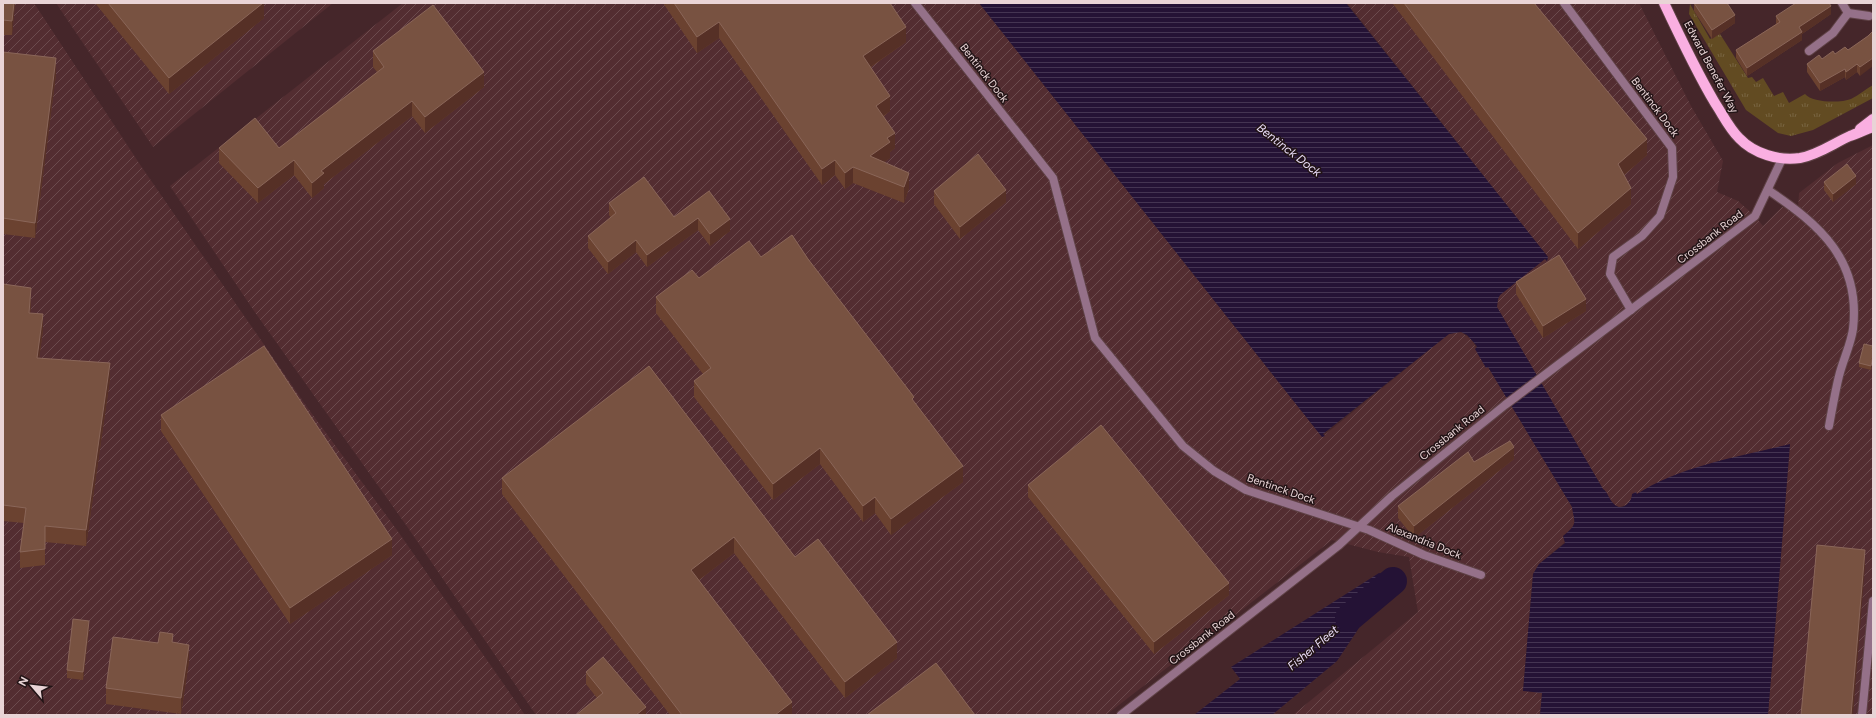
<svg xmlns="http://www.w3.org/2000/svg" width="1876" height="718" font-family="Figtree,sans-serif">
<defs>
<pattern id="industrial-furrows" width="10" height="10" patternUnits="userSpaceOnUse"><rect width="10" height="10" fill="#532d31"/><path d="M-1 1l2-2M0 10L10 0M9 11l2-2" fill="none" stroke="#6c4b4e"/></pattern>
<pattern id="grass-tufts" width="24" height="20" patternUnits="userSpaceOnUse"><rect width="24" height="20" fill="#624b22"/><path d="M3 7l-1-3M5 7V3M7 7l1-3M15 17l-1-3M17 17v-4M19 17l1-3" fill="none" stroke="#786441"/></pattern>
<pattern id="water-rules" width="6" height="5" patternUnits="userSpaceOnUse"><rect width="6" height="5" fill="#241235"/><path d="M0 2.5h6" fill="none" stroke="#443452"/></pattern>
</defs>
<rect width="100%" height="100%" fill="#45262a"/>
<g fill="url(#industrial-furrows)">
<polygon points="3,3 34,3 141,166 307,407 397,530 525,715 3,715"/>
<polygon points="56,3 333,3 153,147"/>
<polygon points="403,3 979,3 1322,437 1449,334 1461,332 1472,340 1486,368 1488,367 1572,507 1575,517 1573,527 1563,536 1565,542 1539,564 1533,574 1523,691 1542,693 1540,715 1293,715 1418,612 1409,557 1378,552 1332,540 1106,715 536,715 406,525 254,311 170,186"/>
<polygon points="1347,3 1639,3 1691,106 1723,161 1717,192 1738,201 1755,216 1763,226 1782,207 1798,210 1799,193 1838,163 1873,145 1873,715 1768,715 1790,445 1682,473 1655,484 1637,494 1632,494 1631,500 1626,505 1619,507 1614,505 1603,489 1497,307 1498,299 1500,295 1545,259 1547,261 1548,257"/>
</g>
<path fill="url(#grass-tufts)" d="M1690,4L1710,39L1720,34L1748,78L1752,77L1756,82L1763,78L1774,96L1783,92L1789,103L1805,94C1812,103 1841,103 1851,99C1859,95 1866,89 1873,85V98L1813,130L1791,136L1778,133L1746,110L1692,19L1689,14Z"/>
<g fill="url(#water-rules)">
<path d="M979,3H1346L1548,257L1547,261L1545,259L1500,295L1498,299L1497,307L1603,489C1608,492 1609,500 1614,504C1621,512 1632,503 1632,494L1636,492L1637,494C1679,466 1741,456 1790,444L1768,715H1540L1542,693L1523,691L1533,574L1539,564L1565,543L1563,536C1579,523 1574,523 1572,507L1488,367L1486,368L1475,349L1477,347L1476,345L1467,335L1461,332L1449,334L1323,434L1325,436L1322,437Z"/>
<polygon points="1379,573 1389,576 1357,631 1337,661 1272,715 1194,715 1240,679 1231,667"/>
</g>
<g fill="none" stroke-linecap="round" stroke-linejoin="round">
<polyline stroke="#241235" stroke-width="28" points="1349,618 1393,581"/>
<defs>
<g id="street">
<polyline points="915,3 1053,178 1095,338 1183,446 1214,471 1246,490 1369,530 1424,555 1481,575"/>
<polyline points="1564,3 1672,148 1673,177 1660,216 1642,236 1613,257 1610,274 1631,310"/>
<polyline points="1848,13 1869,16"/>
<polyline points="1809,51 1833,33 1848,13 1842,3"/>
<path d="M1768,190C1820,225 1861,260 1853,329C1851,344 1843,360 1839,376C1835,392 1832,410 1829,426"/>
<polyline points="1121,715 1339,545 1392,496 1505,405 1755,216 1782,159"/>
<polyline points="1862,715 1873,601"/>
</g>
<g id="primary">
<path d="M1664,3C1680,37 1696,71 1715,103C1723,115 1729,128 1739,138C1754,154 1779,161 1800,158C1818,155 1834,143 1850,136C1858,133 1865,130 1873,127"/>
<polyline points="1860,129 1873,119"/>
</g>
</defs>
<use href="#street" stroke="#5f4246" stroke-width="10"/>
<use href="#primary" stroke="#5f4246" stroke-width="12"/>
<use href="#street" stroke="#957189" stroke-width="8"/>
<use href="#primary" stroke="#faafe1" stroke-width="10"/>
</g>
<g fill="#6b4230">
<polygon points="3,3 15,3 12,35 3,35"/>
<polygon points="95,3 264,3 264,18 169,94"/>
<polygon points="663,3 890,3 906,42 871,67 890,111 884,116 895,148 890,152 890,158 884,162 909,188 904,203 853,183 845,189 835,175 822,185 719,38 697,53"/>
<polygon points="1393,3 1534,3 1647,155 1624,175 1631,204 1578,249 1393,4"/>
<polygon points="1694,3 1735,23 1712,39 1694,11"/>
<polygon points="1831,14 1802,34 1802,40 1747,76 1736,58 1736,50 1776,24 1776,16"/>
<polygon points="1868,36 1860,76 1857,72 1846,80 1845,77 1820,91 1807,72 1807,64 1848,50"/>
<polygon points="373,51 484,87 425,133 412,116 324,184 324,188 312,198 294,175 258,203 219,163 219,148 279,148 377,72 373,67"/>
<polygon points="3,52 56,74 35,238 3,234"/>
<polygon points="1824,182 1856,184 1833,202 1824,190"/>
<polygon points="709,191 730,231 710,246 698,230 647,267 636,252 608,274 588,248 588,236 611,218 609,215 609,203 674,217"/>
<polygon points="934,191 1006,202 960,239 934,204"/>
<polygon points="761,257 808,259 963,482 891,535 875,513 863,522 820,464 773,500 694,397 694,381 703,374 656,313 656,297 699,278"/>
<polygon points="1516,282 1586,311 1543,338 1516,294"/>
<polygon points="3,284 31,303 30,314 43,330 39,359 110,379 86,546 45,542 45,565 20,568 20,552 24,523 3,521"/>
<polygon points="1873,346 1873,362 1871,370 1859,367 1859,363"/>
<polygon points="649,366 795,557 897,658 845,698 734,553 699,580 792,715 670,715 502,494 502,478"/>
<polygon points="161,415 392,555 290,624 161,431"/>
<polygon points="1514,459 1414,538 1398,518 1398,506 1474,462"/>
<polygon points="1028,485 1229,595 1154,654 1028,497"/>
<polygon points="89,629 83,680 67,678 67,670"/>
<polygon points="158,643 173,643 189,661 181,714 106,704 106,688"/>
<polygon points="586,672 646,715 597,698 586,684"/>
</g>
<g fill="#563026">
<polygon points="14,3 15,3 12,35 12,21"/>
<polygon points="263,3 264,3 264,18 169,94 169,78"/>
<polygon points="1831,6 1831,14 1802,34 1802,40 1747,76 1747,68 1799,27"/>
<polygon points="1735,15 1735,23 1712,39 1712,30"/>
<polygon points="719,22 719,38 697,53 697,37"/>
<polygon points="906,27 906,42 863,72 863,56"/>
<polygon points="56,58 56,74 35,238 35,223"/>
<polygon points="1873,58 1873,66 1860,76 1860,67"/>
<polygon points="1857,64 1857,72 1846,80 1846,72"/>
<polygon points="1845,69 1845,77 1820,91 1820,83"/>
<polygon points="484,72 484,87 425,133 425,117"/>
<polygon points="890,96 890,111 876,121 876,106"/>
<polygon points="412,101 412,116 324,184 324,188 312,198 312,183 321,171"/>
<polygon points="895,133 895,148 890,152 890,158 870,171 870,156 887,138"/>
<polygon points="1647,139 1647,155 1618,180 1618,164"/>
<polygon points="294,160 294,175 258,203 258,188"/>
<polygon points="835,160 835,175 822,185 822,169"/>
<polygon points="853,167 853,183 845,189 845,173"/>
<polygon points="909,173 909,188 904,203 904,187"/>
<polygon points="1856,176 1856,184 1833,202 1833,194"/>
<polygon points="1631,188 1631,204 1578,249 1578,233"/>
<polygon points="1006,190 1006,202 960,239 960,227"/>
<polygon points="698,218 698,230 647,267 647,255"/>
<polygon points="730,219 730,231 710,246 710,234"/>
<polygon points="636,240 636,252 608,274 608,262"/>
<polygon points="31,288 31,303 29,329 29,313"/>
<polygon points="1586,299 1586,311 1543,338 1543,326"/>
<polygon points="43,314 43,330 37,374 37,358"/>
<polygon points="1873,357 1873,362 1871,370 1871,366"/>
<polygon points="110,363 110,379 86,546 86,530"/>
<polygon points="1514,447 1514,459 1414,538 1414,526"/>
<polygon points="820,448 820,464 773,500 773,484"/>
<polygon points="963,466 963,482 891,535 891,519"/>
<polygon points="875,497 875,513 863,522 863,506"/>
<polygon points="734,537 734,553 691,586 691,570"/>
<polygon points="392,539 392,555 290,624 290,608"/>
<polygon points="1865,550 1865,566 1853,715 1851,715"/>
<polygon points="1229,583 1229,595 1154,654 1154,642"/>
<polygon points="89,621 89,629 83,680 83,672"/>
<polygon points="897,642 897,658 845,698 845,682"/>
<polygon points="189,645 189,661 181,714 181,698"/>
<polygon points="792,702 792,715 775,715"/>
<polygon points="646,707 646,715 636,715"/>
</g>
<g fill="#785241" stroke="#8a6659">
<polygon points="3,3 14,3 12,21 3,20"/>
<polygon points="108,3 263,3 169,78"/>
<polygon points="674,3 890,3 906,27 863,56 890,96 876,106 895,133 887,138 890,142 870,156 909,173 904,187 853,167 845,173 835,160 822,169 719,22 697,37"/>
<polygon points="1404,3 1534,3 1647,139 1618,164 1631,188 1578,233"/>
<polygon points="1694,3 1727,3 1735,15 1712,30"/>
<polygon points="1796,3 1829,3 1831,6 1799,27 1802,32 1747,68 1736,50 1780,22 1776,16"/>
<polygon points="433,5 484,72 425,117 412,101 321,171 324,173 312,183 294,160 258,188 219,148 255,118 279,148 384,67 373,51"/>
<polygon points="1873,31 1873,58 1860,67 1857,64 1846,72 1845,69 1820,83 1807,64 1819,55 1822,59 1833,51 1835,54 1845,47 1848,50 1868,36"/>
<polygon points="3,52 56,58 35,223 3,218"/>
<polygon points="978,154 1006,190 960,227 934,191"/>
<polygon points="1847,164 1856,176 1833,194 1824,182"/>
<polygon points="644,177 674,217 709,191 730,219 710,234 698,218 647,255 636,240 608,262 588,236 616,213 609,203"/>
<polygon points="792,235 808,259 914,397 912,399 963,466 891,519 875,497 863,506 820,448 773,484 694,381 711,368 656,297 692,270 699,278 749,241 761,257"/>
<polygon points="1559,255 1586,299 1543,326 1516,282"/>
<polygon points="3,284 31,288 29,313 43,314 37,358 110,363 86,530 45,526 45,549 20,552 26,508 3,505"/>
<polygon points="1864,344 1873,346 1873,357 1871,366 1859,363"/>
<polygon points="264,346 392,539 290,608 161,415"/>
<polygon points="649,366 795,557 818,539 897,642 845,682 734,537 691,570 792,702 775,715 682,715 502,478"/>
<polygon points="1101,425 1229,583 1154,642 1028,485"/>
<polygon points="1510,441 1514,447 1414,526 1398,506 1468,452 1474,462"/>
<polygon points="1817,545 1865,550 1851,715 1801,715"/>
<polygon points="73,619 89,621 83,672 67,670"/>
<polygon points="160,632 173,634 172,642 189,645 181,698 106,688 113,637 158,643"/>
<polygon points="603,657 646,707 636,715 576,715 603,693 586,672"/>
<polygon points="936,663 975,715 867,715"/>
</g>
<g text-anchor="middle" dominant-baseline="central" stroke-width="3" stroke-linejoin="round" paint-order="stroke">
<g font-size="11" fill="#e9d4d6" stroke="#221416">
<text transform="translate(1711 67) rotate(62)">Edward Benefer Way</text>
<text transform="translate(984 73) rotate(52)">Bentinck Dock</text>
<text transform="translate(1655 107) rotate(53)">Bentinck Dock</text>
<text transform="translate(1710 237) rotate(-38)">Crossbank Road</text>
<text transform="translate(1452 433) rotate(-39)">Crossbank Road</text>
<text transform="translate(1281 489) rotate(19)">Bentinck Dock</text>
<text transform="translate(1424 541) rotate(22)">Alexandria Dock</text>
<text transform="translate(1202 638) rotate(-38)">Crossbank Road</text>
</g>
<g font-size="12" font-style="italic" fill="#eaddf9" stroke="#221416">
<text transform="translate(1289 150) rotate(38)">Bentinck Dock</text>
<text transform="translate(1313 648) rotate(-40)">Fisher Fleet</text>
</g>
</g>
<rect width="1876" height="718" fill="none" stroke="#e9d4d6" stroke-width="8"/>
<g transform="translate(32 686) rotate(298)" stroke="#221416" stroke-width="3" paint-order="stroke">
<path d="M0-3L7 15L0 10L-7 15Z" fill="#e9d4d6"/>
<text y="-6" font-size="11" font-weight="bold" text-anchor="middle" fill="#e9d4d6">N</text>
</g>
</svg>
